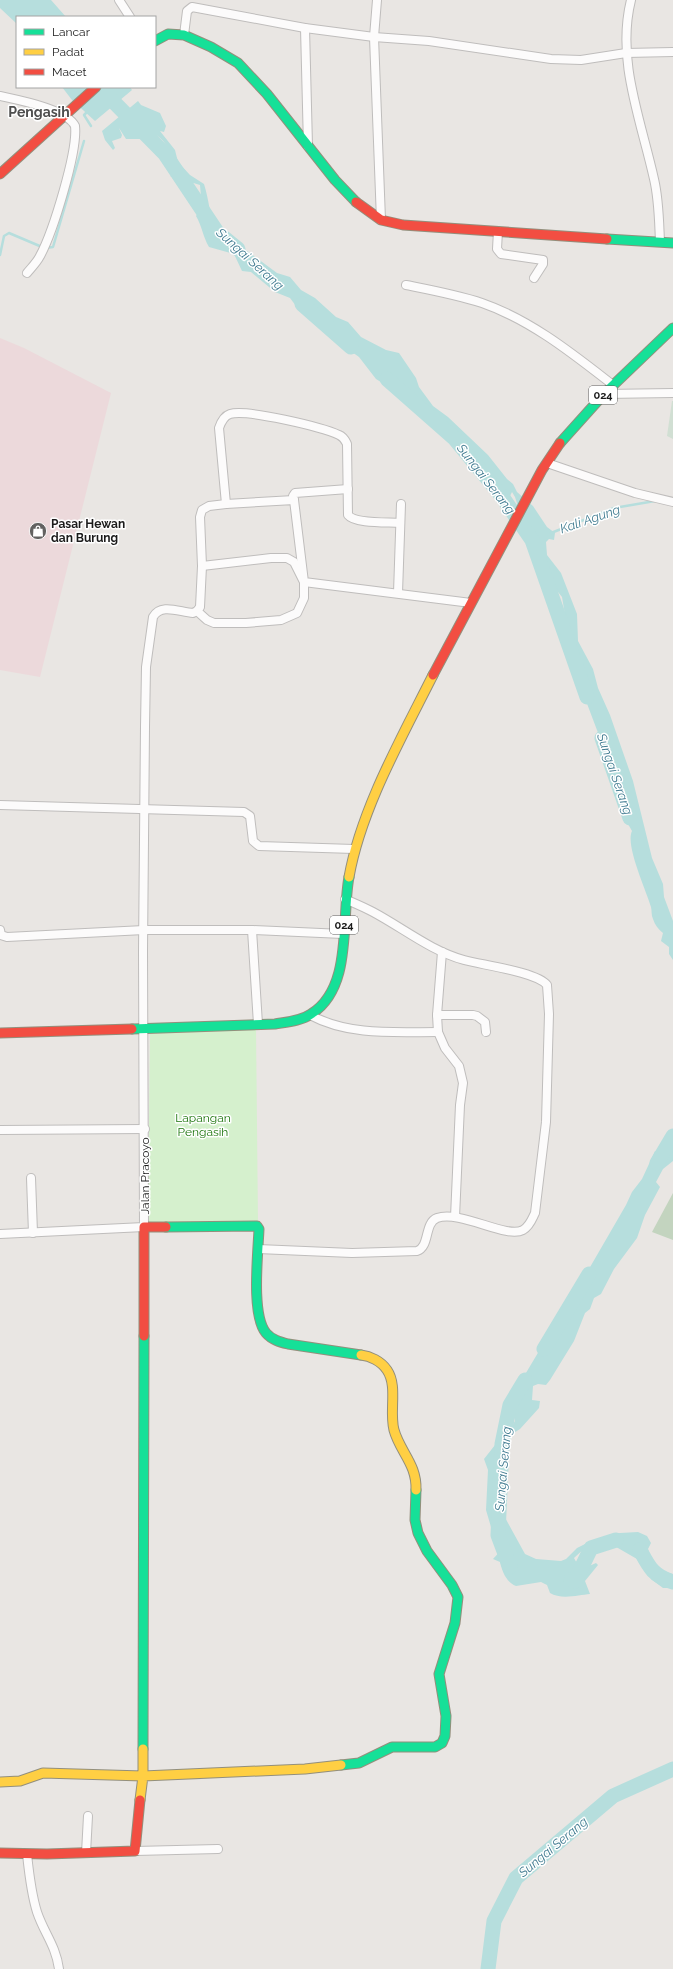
<svg xmlns="http://www.w3.org/2000/svg" width="673" height="1969" font-family="Raleway,sans-serif">
<rect width="100%" height="100%" fill="#e9e6e3"/>
<polygon fill="#ecd9db" points="0,338 24,348 111,393 40,677 0,670"/>
<polygon fill="#d1dfd3" points="672,401 673,401 673,439 667,436"/>
<polygon fill="#c3d4bf" points="673,1193 673,1240 652,1232"/>
<polygon fill="#d5f0cd" points="256,1028 258,1223 148,1222 150,1029"/>
<g fill="#b6dedd">
<polygon points="0,0 51,0 66,17 17,17 17,24 0,8"/>
<polygon points="62,87 130,87 132,90 95,121 72,100"/>
<path d="M138,101L141,105L160,113L166,126L164,132L160,131L175,150L178,162L190,175L204,184C209,200 210,216 215,233L231,239L277,273L290,277L301,290L315,298L336,317L348,322L361,337L386,350L399,353L416,378L419,387L433,406L448,417L488,455L507,479L513,484L517,492L533,506L547,527L555,533L554,540L549,539L546,542L547,555L561,573L577,614L578,641L593,669L598,688L610,715L633,781L652,858L663,884L664,897L673,921V960L669,954V947L661,941L663,933C658,929 655,925 653,919C651,915 652,911 651,907C646,890 625,845 632,831L628,824L624,821L623,794L615,765L606,754L583,693L578,651L566,621L562,597L550,582L545,560L538,548L529,540L515,497L512,492L510,496L494,485L462,445L451,439L440,423L423,406L407,394L392,389L376,379L359,357L334,339L338,331L326,321L296,306L290,298L275,292L251,272L242,271L234,254L209,247C203,237 202,226 196,216L202,208L200,185C189,181 180,181 170,176L181,174L179,169L170,159L172,154C167,145 160,135 150,132L140,139H126L119,128L122,135L121,138L112,141L115,148L113,150L105,140L102,131Z"/>
<path d="M673,1141V1161L663,1169L656,1182L660,1187L645,1215L637,1238L614,1269L601,1294L594,1298L590,1309L585,1313L574,1341L550,1380L546,1385L538,1384L533,1386L532,1400L540,1401L539,1408L520,1429L512,1434L499,1447L494,1462L498,1478L497,1503L525,1554L536,1559L561,1561L566,1559L577,1548L587,1543L620,1533L638,1532L647,1536L651,1543L648,1549C653,1566 656,1569 673,1574V1588H663L651,1579L656,1570L611,1544L586,1547L574,1558L579,1567H587L596,1563L598,1565L585,1581L590,1594C579,1595 561,1600 550,1593L547,1585L541,1582L516,1586C506,1582 502,1571 500,1562L493,1559L504,1547L501,1538L491,1527L486,1510L488,1470L484,1459L495,1445L508,1434L515,1421L514,1393L548,1336L563,1327L577,1298L582,1281L626,1205L632,1192L642,1179L655,1151L658,1153Z"/>
</g>
<g fill="none" stroke-linecap="round" stroke-linejoin="round">
<g stroke="#b6dedd" stroke-width="2.5">
<polyline points="88,111 84,115 91,126"/>
<polyline points="46,248 53,247 84,141"/>
<polyline points="0,255 4,236 9,233 42,247"/>
<polyline points="551,533 614,508 655,501"/>
</g>
<g stroke="#b6dedd" stroke-width="15">
<polyline points="101,89 165,154 217,232 238,249"/>
<polyline points="302,304 351,347"/>
<polyline points="387,379 454,438 501,495 532,540 587,697"/>
<polyline points="602,738 630,818"/>
<polyline points="657,1163 673,1136"/>
<polyline points="544,1349 589,1274"/>
<path d="M640,1550C649,1567 653,1576 673,1582"/>
<polyline points="510,1567 498,1535 502,1444 510,1405 525,1380"/>
<polyline points="571,1580 575,1581 591,1548 616,1540"/>
<polyline points="488,1969 494,1921 516,1878 613,1796 673,1769"/>
</g>
<defs>
<g id="street">
<polyline points="119,0 130,17"/>
<polyline points="377,0 374,37 381,220"/>
<path d="M631,0C616,60 641,120 654,179C659,200 659,221 660,242"/>
<polyline points="305,28 308,146"/>
<polyline points="184,35 187,11 192,7 305,28 374,37 429,41 551,59 581,60 626,53 673,52"/>
<path d="M0,96C18,100 67,109 75,126C78,151 53,232 40,256C37,262 32,267 27,273"/>
<polyline points="498,231 497,249 501,254 543,260 543,264 534,278"/>
<path d="M406,285C431,290 458,295 482,303C531,320 573,354 613,385"/>
<polyline points="604,394 673,393"/>
<polyline points="547,463 635,493 673,502"/>
<polyline points="294,500 293,496 295,493 348,489"/>
<polyline points="226,504 294,500 304,582 471,603"/>
<polyline points="398,593 401,504"/>
<polyline points="197,611 207,620 214,623 246,623 281,620 297,613 304,598 304,582 294,562 287,558 271,558 202,566"/>
<polyline points="0,805 244,812 250,816 253,841 259,846 354,849"/>
<polyline points="0,930 1,935 7,937 144,930 252,930 343,934"/>
<polyline points="252,930 258,1024"/>
<polyline points="442,952 437,1015 438,1032 445,1048 459,1066 463,1083 460,1105 455,1217"/>
<path d="M310,1015C349,1036 395,1032 438,1032"/>
<polyline points="437,1015 473,1015 477,1016 485,1022 486,1032"/>
<polyline points="0,1130 145,1129"/>
<polyline points="31,1178 33,1233"/>
<path d="M0,1234L144,1227L143,952L145,727L146,667L153,617C161,603 179,612 193,613L197,611L200,607L202,566L200,517L202,510L209,506L226,504L219,428C221,422 224,416 230,414C247,409 322,427 339,435C344,437 345,440 347,444L348,515C355,524 388,522 400,523"/>
<path d="M258,1249L352,1253L417,1251C430,1247 424,1223 437,1218C461,1210 506,1239 523,1230C530,1226 532,1219 535,1213L546,1122L549,1014L547,985C537,972 482,965 464,960C431,951 403,928 373,912C364,907 354,903 345,899"/>
<polyline points="135,1851 218,1849"/>
<polyline points="86,1853 88,1816"/>
<path d="M27,1854C29,1873 31,1893 37,1912C44,1933 56,1946 59,1969"/>
</g>
<g id="fast">
<polyline points="155,41 168,34 184,35 211,47 238,63 267,94 335,180 356,202"/>
<polyline points="607,239 673,243"/>
<polyline points="560,443 604,394 673,328"/>
<path d="M132,1029L275,1024C287,1022 301,1021 311,1014C353,988 341,920 349,877"/>
<path d="M166,1227L257,1226L259,1229C258,1254 251,1315 266,1333C272,1340 280,1342 288,1344L361,1355"/>
<polyline points="143,1749 144,1336"/>
<polyline points="341,1765 359,1763 392,1747 435,1747 442,1743 445,1736 446,1716 439,1674 455,1623 458,1597 452,1585 427,1551 418,1533 415,1520 416,1490"/>
</g>
<g id="slow">
<path d="M349,877C361,809 402,737 433,675"/>
<path d="M361,1355C370,1356 381,1361 387,1370C398,1386 389,1411 394,1430C400,1452 417,1464 416,1490"/>
<polyline points="0,1782 20,1781 43,1773 143,1776 143,1749"/>
<polyline points="140,1800 143,1776 305,1769 341,1765"/>
</g>
<g id="jam">
<polyline points="0,174 96,87"/>
<polyline points="356,202 381,220 403,225 607,239"/>
<polyline points="433,675 542,470 560,443"/>
<polyline points="0,1033 132,1029"/>
<polyline points="144,1336 144,1227 166,1227"/>
<polyline points="0,1853 47,1854 135,1851 140,1800"/>
</g>
</defs>
<use href="#street" stroke="#bfbdbc" stroke-width="10"/>
<use href="#fast" stroke="#938f7c" stroke-width="11"/>
<use href="#slow" stroke="#938f7c" stroke-width="11"/>
<use href="#jam" stroke="#938f7c" stroke-width="11"/>
<use href="#street" stroke="#fcfbfb" stroke-width="8"/>
<use href="#fast" stroke="#16e098" stroke-width="9"/>
<use href="#slow" stroke="#ffcf43" stroke-width="9"/>
<use href="#jam" stroke="#f24e42" stroke-width="9"/>
</g>
<defs>
<symbol id="shop-disc" viewBox="-11 -11 22 22"><circle r="9.5" fill="#636261" stroke="#fff"/><path d="M-5-2.5h2.3a2.7 3.5 0 0 1 5.4 0H5L5.5 6h-11ZM-1.5-2.5h3a1.5 2.3 0 0 0-3 0Z" fill="#fff"/></symbol>
</defs>
<g fill-rule="evenodd">
<use href="#shop-disc" x="28" y="521" width="20" height="20"/>
</g>
<g text-anchor="middle" dominant-baseline="central" stroke-width="3" stroke-linejoin="round" paint-order="stroke">
<g fill="#fff" stroke="#5f5f5f" stroke-width="1">
<rect x="589" y="386" width="28" height="18" rx="3"/>
<rect x="330" y="916" width="28" height="18" rx="3"/>
</g>
<g font-size="11" font-weight="bold" fill="#1b1b1b">
<text x="603" y="395">024</text>
<text x="344" y="925">024</text>
</g>
<g font-size="12" font-weight="bold" fill="#1b1b1b" stroke="#fff" text-anchor="start">
<text x="51" y="524">Pasar Hewan<tspan x="51" dy="14">dan Burung</tspan></text>
</g>
<g font-size="12" fill="#1c750c" stroke="#fff">
<text x="203" y="1118">Lapangan<tspan x="203" dy="14">Pengasih</tspan></text>
</g>
<g font-size="12" fill="#1b1b1b" stroke="#fff">
<text transform="translate(145 1176) rotate(-90)">Jalan Pracoyo</text>
</g>
<g font-size="13" font-style="italic" fill="#417c91" stroke="#fff">
<text transform="translate(250 259) rotate(42)">Sungai Serang</text>
<text transform="translate(486 479) rotate(52)">Sungai Serang</text>
<text transform="translate(590 519) rotate(-19)">Kali Agung</text>
<text transform="translate(615 774) rotate(71)">Sungai Serang</text>
<text transform="translate(503 1469) rotate(-85)">Sungai Serang</text>
<text transform="translate(553 1847) rotate(-40)">Sungai Serang</text>
</g>
<g font-size="14" font-weight="bold" fill="#4e4e4e" stroke="#fff">
<text x="39" y="112">Pengasih</text>
</g>
</g>
<rect x="16" y="16" width="140" height="72" fill="#ffffff" stroke="#a4a4a4"/>
<rect x="24" y="29" width="20" height="6" fill="#16e098" stroke="#a4a4a4"/>
<text x="52" y="36" font-size="12" fill="#1b1b1b">Lancar</text>
<rect x="24" y="49" width="20" height="6" fill="#ffcf43" stroke="#a4a4a4"/>
<text x="52" y="56" font-size="12" fill="#1b1b1b">Padat</text>
<rect x="24" y="69" width="20" height="6" fill="#f24e42" stroke="#a4a4a4"/>
<text x="52" y="76" font-size="12" fill="#1b1b1b">Macet</text>
</svg>
